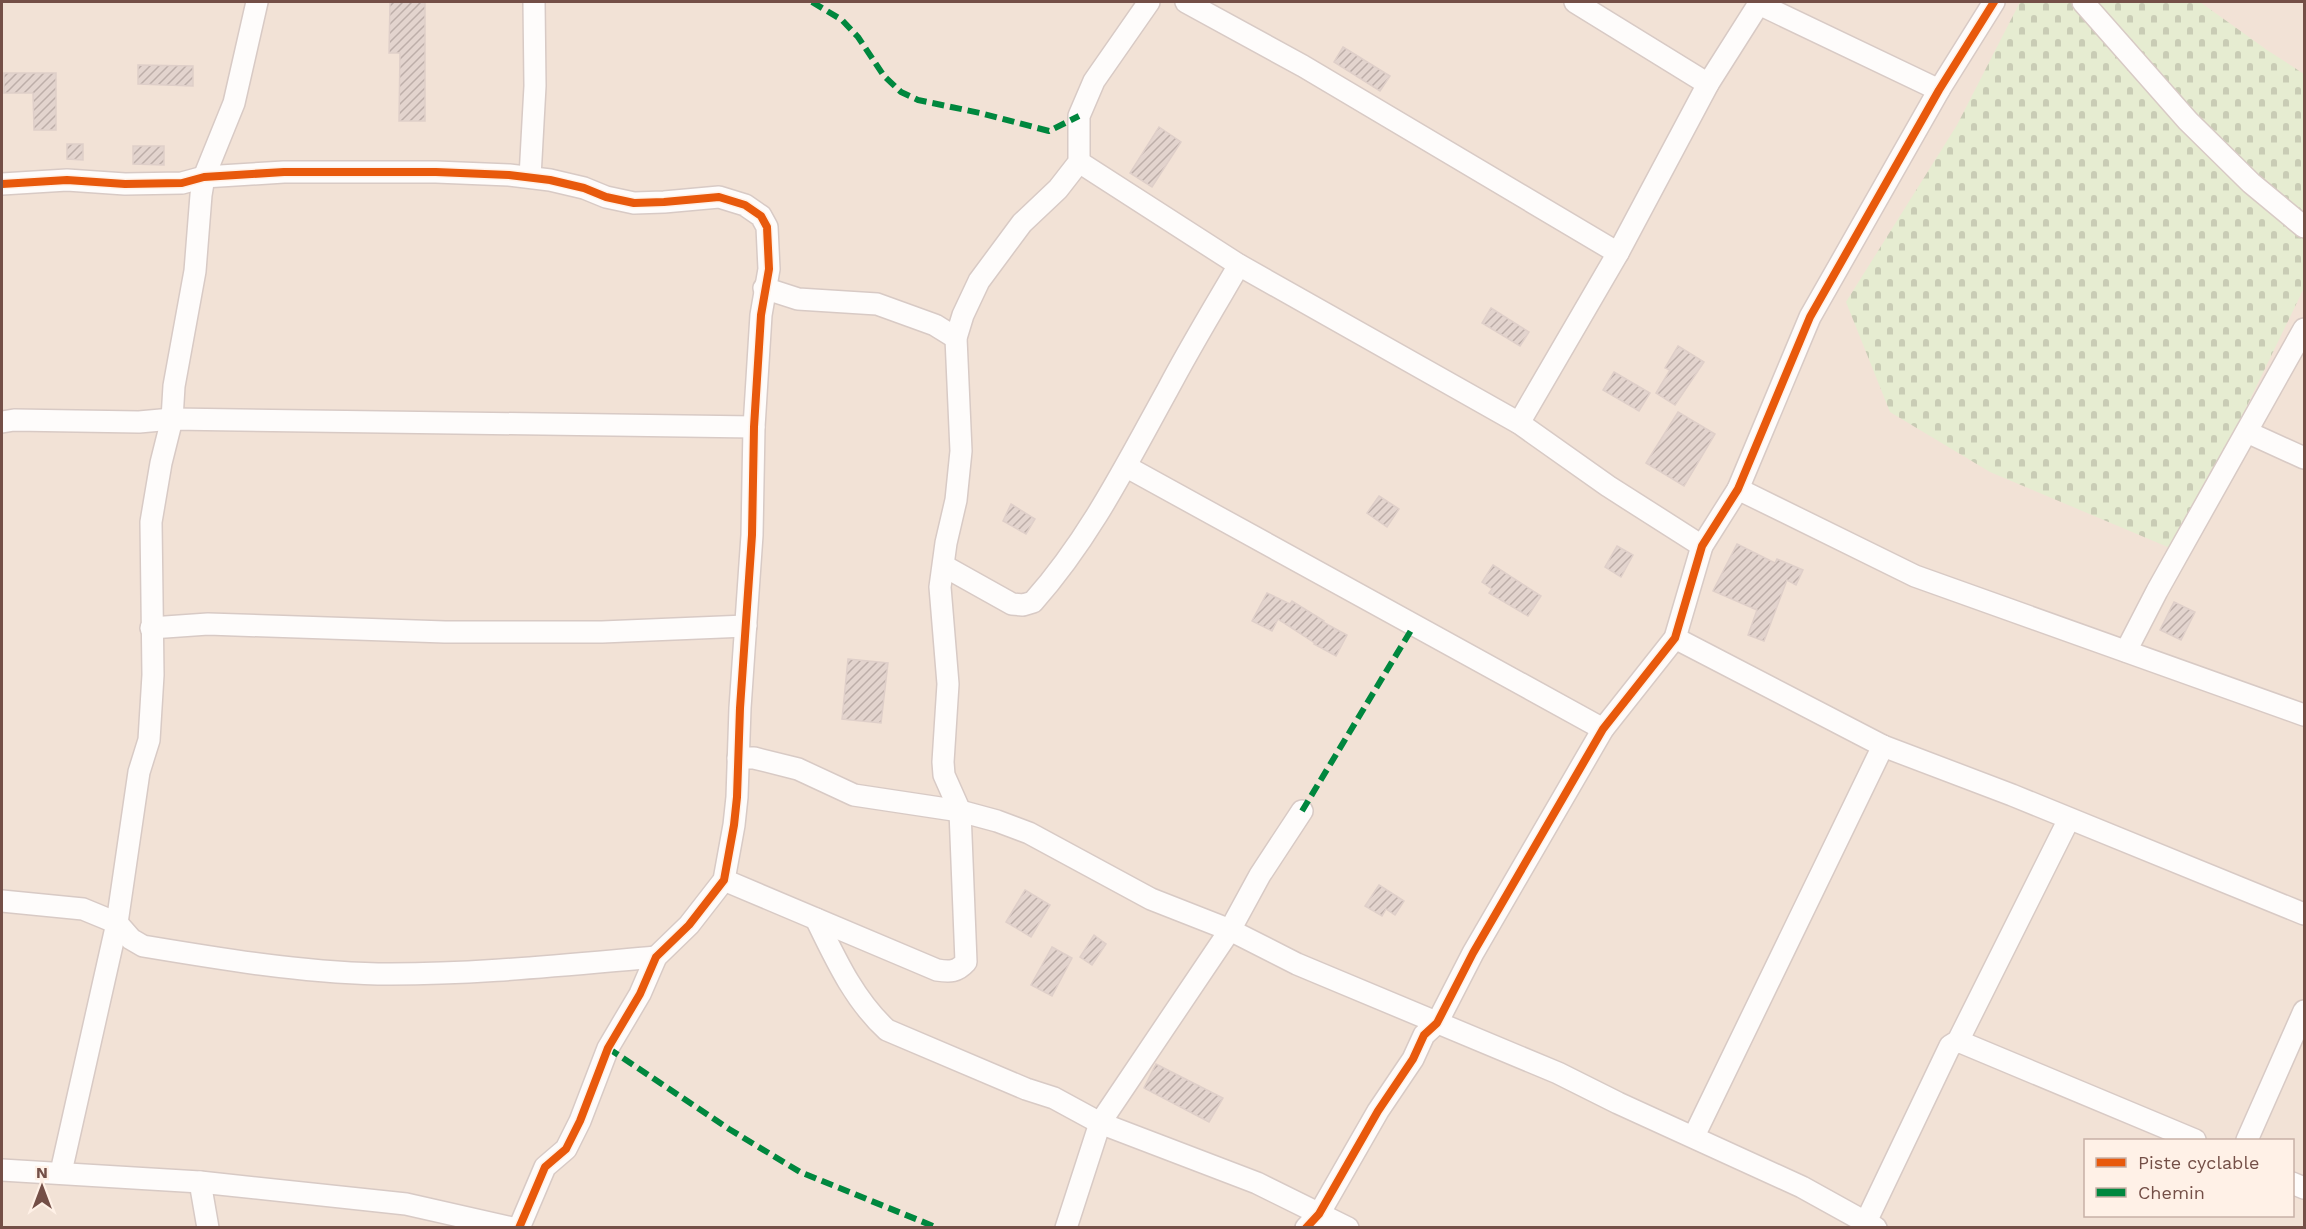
<svg xmlns="http://www.w3.org/2000/svg" width="2306" height="1229" font-family="'Work Sans',sans-serif">
<defs>
<pattern id="cemetery-stones" width="16" height="16" patternUnits="userSpaceOnUse" patternTransform="scale(1.5)"><rect width="16" height="16" fill="#e6ecd1"/><path d="M2 7V4a2 2 0 0 1 4 0v3zM10 15v-3a2 2 0 0 1 4 0v3z" fill="#c9ccb5"/></pattern>
<pattern id="building-hatch" width="6" height="6" patternUnits="userSpaceOnUse" patternTransform="scale(1.5)"><rect width="6" height="6" fill="#e3d4ce"/><path d="M-1 1l2-2M0 6l6-6M5 7l2-2" fill="none" stroke="#bdaea9"/></pattern>
</defs>
<rect width="100%" height="100%" fill="#f7eee6"/>
<path fill="#f2e2d6" fill-rule="evenodd" d="M2,2H2304V1227L2,1228ZM2086,1140H2292V1216H2086Z"/>
<polygon fill="url(#cemetery-stones)" points="2020,2 2200,2 2267,50 2304,74 2304,288 2215,472 2170,548 1990,472 1890,412 1846,302 1957,125"/>
<g fill="url(#building-hatch)" stroke="#dfcfc9" stroke-width="1.5">
<polygon points="390,2 425,2 425,121 399,121 400,53 389,53"/>
<polygon points="1343,47 1390,76 1380,91 1334,62"/>
<polygon points="138,65 193,66 193,86 138,84"/>
<polygon points="4,73 56,73 56,130 34,130 33,93 4,93"/>
<polygon points="1159,127 1181,142 1152,187 1130,173"/>
<polygon points="67,144 83,144 83,160 67,159"/>
<polygon points="133,146 164,146 164,165 133,164"/>
<polygon points="1491,308 1529,332 1520,346 1482,323"/>
<polygon points="1678,346 1704,362 1675,405 1656,393 1670,370 1665,368"/>
<polygon points="1614,372 1650,393 1639,411 1603,390"/>
<polygon points="1678,412 1715,434 1684,486 1646,463"/>
<polygon points="1379,496 1399,509 1387,527 1367,513"/>
<polygon points="1011,504 1035,519 1026,534 1003,521"/>
<polygon points="1737,544 1775,563 1777,559 1803,570 1796,585 1787,580 1764,641 1748,635 1757,610 1713,591"/>
<polygon points="1617,546 1633,555 1621,577 1605,567"/>
<polygon points="1493,565 1541,596 1528,616 1489,593 1492,589 1482,582"/>
<polygon points="1267,593 1290,604 1292,601 1324,621 1323,622 1347,635 1336,656 1314,644 1315,643 1278,619 1272,631 1252,621"/>
<polygon points="2174,602 2195,612 2181,640 2160,630"/>
<polygon points="848,659 888,663 881,723 842,719"/>
<polygon points="1379,885 1404,901 1395,915 1386,909 1382,916 1365,906"/>
<polygon points="1025,890 1050,905 1031,937 1006,922"/>
<polygon points="1094,935 1106,944 1092,965 1080,957"/>
<polygon points="1052,947 1072,958 1052,996 1031,985"/>
<polygon points="1156,1064 1223,1098 1209,1122 1144,1088"/>
</g>
<g fill="none" stroke-linecap="round" stroke-linejoin="round">
<defs>
<g id="minor">
<polyline points="1186,2 1303,66 1618,253"/>
<polyline points="1575,2 1708,84"/>
<polyline points="2083,2 2188,121 2251,183 2304,227"/>
<polyline points="1759,4 1939,90"/>
<polyline points="1079,162 1239,265 1519,423 1608,486 1702,546"/>
<polyline points="530,177 535,86 534,2"/>
<polyline points="2,184 67,180 125,184 182,183 204,177 284,172 436,172 509,175 550,180 584,188 606,197 634,203 664,202 719,197 745,205 761,216 767,227 769,269 761,315 754,427 752,535 740,708 737,797 734,825 724,880 689,925 656,957 640,994 608,1048 580,1121 566,1149 545,1167 519,1228"/>
<polyline points="764,288 798,299 877,304 935,325 956,338"/>
<polyline points="2,422 14,420 139,422 172,419 754,427"/>
<polyline points="1519,423 1618,253 1708,84 1760,2"/>
<polyline points="2247,432 2304,458"/>
<polyline points="1127,467 1603,729"/>
<polyline points="1738,489 1915,576 2304,715"/>
<path d="M944,566L1012,604L1023,605L1033,602C1090,538 1127,463 1168,389C1190,347 1215,306 1239,265"/>
<polyline points="151,628 208,624 445,632 602,632 746,626"/>
<polyline points="1675,638 1883,746 2012,795 2304,914"/>
<polyline points="2126,651 2157,591 2304,329"/>
<polyline points="738,758 754,758 798,769 854,795 960,811 997,821 1029,833 1151,899 1230,930 1297,964 1558,1073 1618,1103 1802,1187 1876,1228"/>
<path d="M724,880L937,970C950,972 957,972 966,962L960,811L944,775L943,762L948,684L940,587L946,543L956,500L961,451L956,338L963,315L979,281L1022,223L1058,189L1079,162V116L1094,81L1149,2"/>
<path d="M2,901L83,909L117,923L131,939L143,946C221,959 299,972 378,974C471,975 564,965 656,957"/>
<path d="M816,919C835,958 854,1000 887,1030L1026,1089L1054,1098L1100,1123L1257,1183L1348,1228"/>
<polyline points="1958,1041 2195,1140"/>
<polyline points="1694,1136 1883,746"/>
<polyline points="2247,1140 2304,1011"/>
<polyline points="2,1170 200,1182 406,1204 512,1228"/>
<polyline points="61,1172 117,923 139,772 149,740 153,675 151,522 161,463 172,419 174,386 195,271 201,195 204,177 234,103 257,2"/>
<polyline points="200,1182 208,1228"/>
<polyline points="2292,1183 2304,1188"/>
<polyline points="1066,1228 1100,1123 1230,930 1260,875 1302,811"/>
<polyline points="1306,1228 1319,1214 1378,1111 1413,1059 1424,1035 1437,1023 1473,953 1603,729 1675,638 1702,546 1738,489 1810,317 1939,90 1994,2"/>
<polyline points="1863,1228 1950,1046 1958,1041 2069,819"/>
</g>
</defs>
<use href="#minor" stroke="#d8cac5" stroke-width="24"/>
<use href="#minor" stroke="#fefcfb" stroke-width="21"/>
<g stroke="#00873e" stroke-width="6" stroke-dasharray="12 6" stroke-linecap="butt">
<polyline points="812,2 842,20 858,37 884,76 901,92 918,100 980,113 1049,131 1079,116"/>
<polyline points="1302,811 1413,627"/>
<polyline points="608,1048 729,1129 800,1172 938,1228"/>
</g>
<defs>
<g id="cycleway">
<polyline points="2,184 67,180 125,184 182,183 204,177 284,172 436,172 509,175 550,180 584,188 606,197 634,203 664,202 719,197 745,205 761,216 767,227 769,269 761,315 754,427 752,535 740,708 737,797 734,825 724,880 689,925 656,957 640,994 608,1048 580,1121 566,1149 545,1167 519,1228"/>
<polyline points="1306,1228 1319,1214 1378,1111 1413,1059 1424,1035 1437,1023 1473,953 1603,729 1675,638 1702,546 1738,489 1810,317 1939,90 1994,2"/>
</g>
</defs>
<use href="#cycleway" stroke="#fff1e7" stroke-width="11"/>
<use href="#cycleway" stroke="#e8590c" stroke-width="8"/>
</g>
<rect width="2306" height="1229" fill="none" stroke="#744f47" stroke-width="6"/>
<rect x="2084" y="1139" width="210" height="78" fill="#fff1e7" stroke="#c7b0a7" stroke-width="1.5"/>
<rect x="2096" y="1158" width="30" height="9" fill="#e8590c" stroke="#c7b0a7" stroke-width="1.5"/>
<text x="2138" y="1169" font-size="18" fill="#744f47">Piste cyclable</text>
<rect x="2096" y="1188" width="30" height="9" fill="#00873e" stroke="#c7b0a7" stroke-width="1.5"/>
<text x="2138" y="1199" font-size="18" fill="#744f47">Chemin</text>
<g transform="translate(42 1187)" stroke="#fff1e7" stroke-width="4.5" paint-order="stroke">
<path d="M0-4.5L10 22L0 15L-10 22Z" fill="#744f47"/>
<text y="-9" font-size="16" font-weight="bold" text-anchor="middle" fill="#744f47">N</text>
</g>
</svg>
